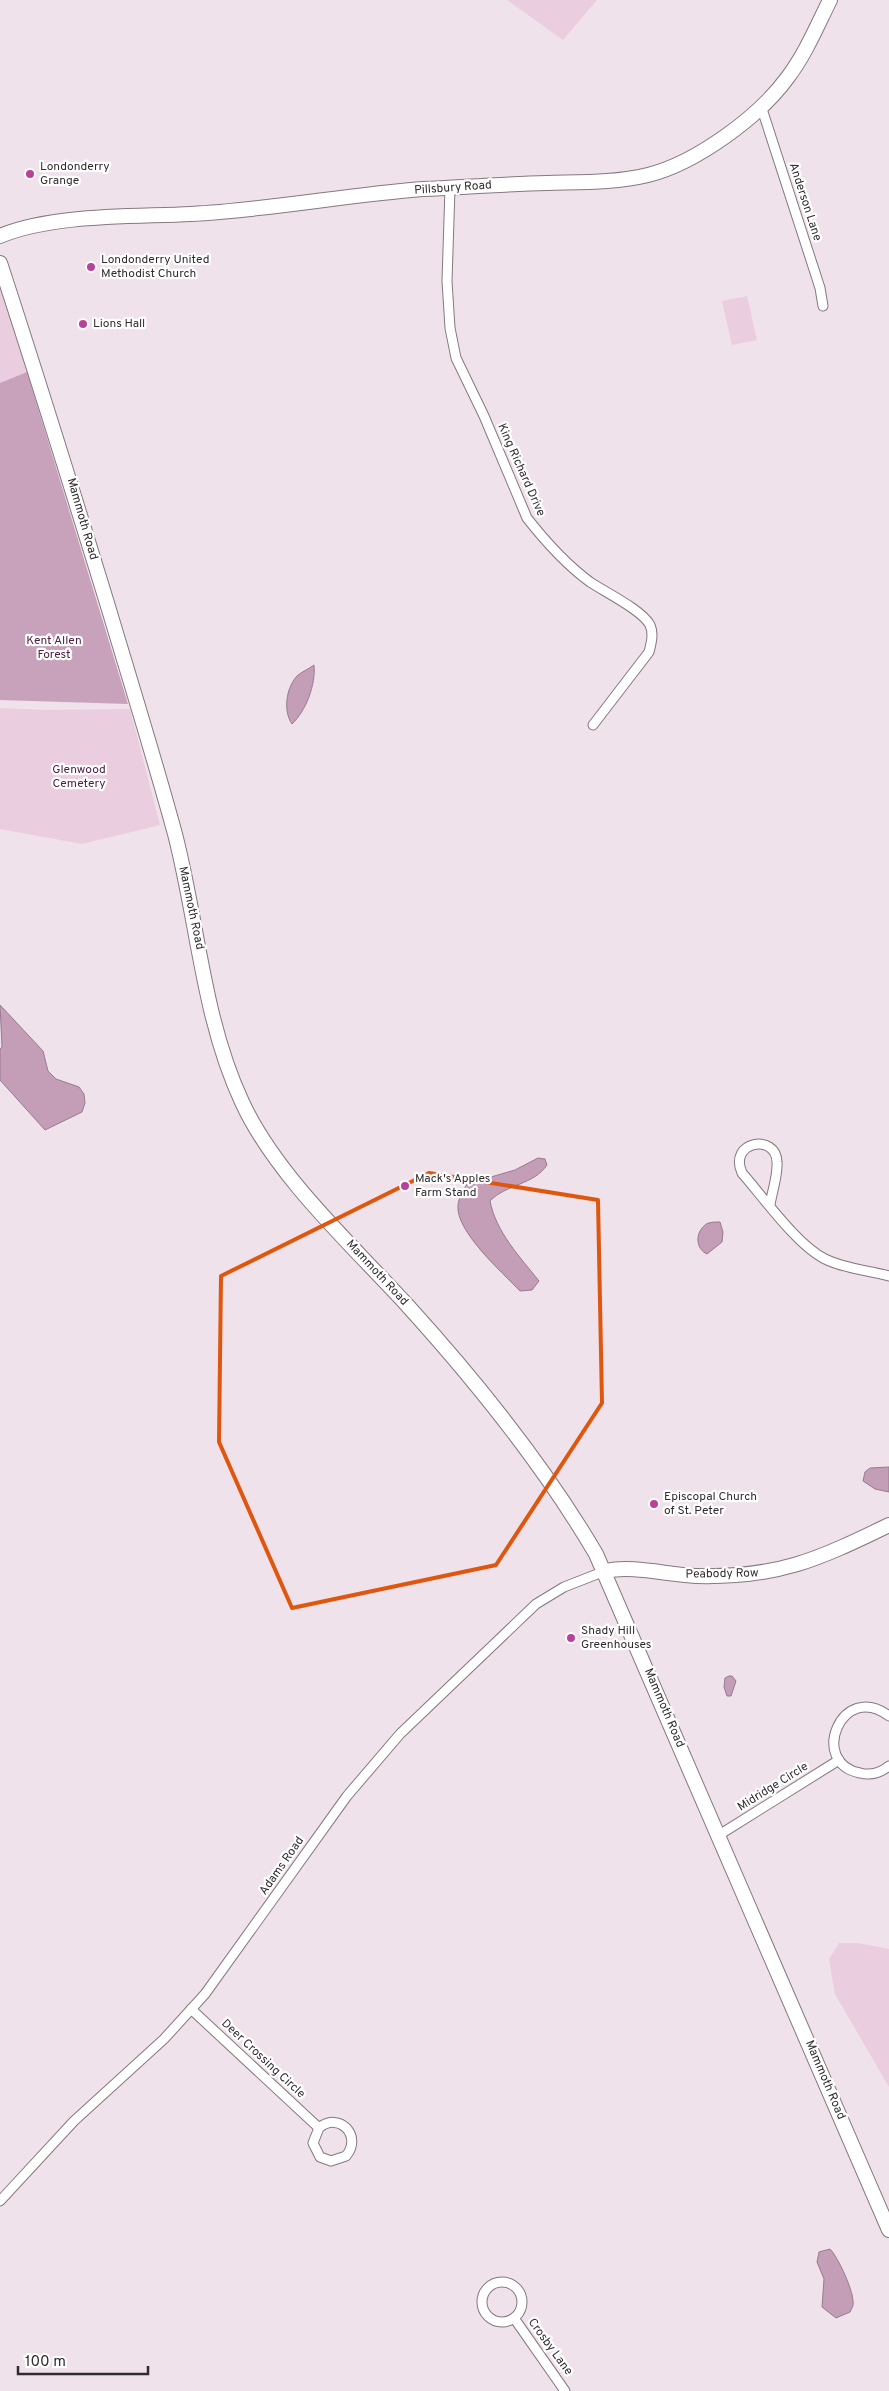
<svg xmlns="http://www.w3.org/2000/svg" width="889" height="2391" font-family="Overpass,sans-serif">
<rect width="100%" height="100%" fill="#efe2ea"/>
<g fill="#ebcde0">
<polygon points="507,0 597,0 563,40"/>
<polygon points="0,286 27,372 0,383"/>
<polygon points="747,296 757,340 732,345 722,301"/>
<polygon points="0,708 46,710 130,709 160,825 82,844 0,829"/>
<polygon points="839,1943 858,1943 889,1949 889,2087 835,1994 829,1959"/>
</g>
<polygon fill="#c8a1bb" points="27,372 128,704 0,700 0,383"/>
<g fill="#c49db7" stroke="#987b8e">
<path d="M314,665C316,684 306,711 292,724C283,711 286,688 297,676C301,672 309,669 314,665Z"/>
<polygon points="0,1005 43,1051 48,1071 56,1079 79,1087 84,1094 85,1103 82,1112 45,1130 0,1080 0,1049 2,1047"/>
<path d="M538,1158L545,1159L547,1165C534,1185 506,1184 490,1201C496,1232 520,1257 539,1281L532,1290L520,1291C503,1273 455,1231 458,1205C459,1197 463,1190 467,1184L515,1170Z"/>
<path d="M720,1222L723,1232L722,1242L707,1254C696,1249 695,1234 704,1226C707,1222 714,1222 720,1222Z"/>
<polygon points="889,1467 889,1492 875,1489 863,1481 865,1472 870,1468"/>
<polygon points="729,1676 732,1676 736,1681 731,1696 727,1696 724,1687 725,1678"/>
<path d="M830,2249C838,2257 855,2293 853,2305C853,2307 851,2309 850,2312L836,2318L822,2307L824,2279L817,2262L819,2252Z"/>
</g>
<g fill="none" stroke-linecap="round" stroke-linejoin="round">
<defs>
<g id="street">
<polyline points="761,106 820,288 823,306"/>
<path d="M450,188L447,281L450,328L456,358L484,416L527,518C545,541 567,565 590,582C605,592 642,610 650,625C654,634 651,644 649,652L593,725"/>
<path d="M770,1205C772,1191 778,1176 777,1162C776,1133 728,1141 742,1173C764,1198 797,1245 825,1259C845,1269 868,1270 889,1276"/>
<path d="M889,1716C842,1680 808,1763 860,1773C871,1776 880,1773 889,1766"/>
<polyline points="719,1835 839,1760"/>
<path d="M191,2009L319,2128L313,2143L320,2157L331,2161L346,2156C363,2136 339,2111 319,2128"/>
<polyline points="0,2201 74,2121 164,2039 205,1994 347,1796 400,1734 536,1604 564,1587 605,1571"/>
<circle cx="502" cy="2302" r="20"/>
<polyline points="514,2318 565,2391"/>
</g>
<g id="secondary">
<path d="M0,236C52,214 133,217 191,214C269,210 345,195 423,189C465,187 506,184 547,183C580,182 615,183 648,175C696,163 759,117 788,77C806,53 817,26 830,0"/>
<path d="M0,263C37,376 72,489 107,603C130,680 154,757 175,834C198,923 203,1019 242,1102C276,1176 352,1245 407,1305C475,1380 545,1467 596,1554L889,2230"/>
<path d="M605,1571C634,1565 667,1575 696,1576C778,1578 817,1560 889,1525"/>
</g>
</defs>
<use href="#street" stroke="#857880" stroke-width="11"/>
<use href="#secondary" stroke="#857880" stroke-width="16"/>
<use href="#street" stroke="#fff" stroke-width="9"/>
<use href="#secondary" stroke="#fff" stroke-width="14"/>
</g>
<path fill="none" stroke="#df570e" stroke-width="4" stroke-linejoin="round" d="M429,1173L598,1200L602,1403L496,1565L292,1608L219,1442L221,1276Z"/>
<g fill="#b84299" stroke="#fff" stroke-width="2">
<circle cx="30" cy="174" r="5"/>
<circle cx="91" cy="267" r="5"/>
<circle cx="83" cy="324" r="5"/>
<circle cx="405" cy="1186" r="5"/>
<circle cx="654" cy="1504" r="5"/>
<circle cx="571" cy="1638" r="5"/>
</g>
<g text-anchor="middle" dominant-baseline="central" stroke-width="4.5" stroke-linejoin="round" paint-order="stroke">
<g font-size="12" fill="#322c30" stroke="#fff" text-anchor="start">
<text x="40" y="167">Londonderry<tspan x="40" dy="14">Grange</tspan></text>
<text x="101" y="260">Londonderry United<tspan x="101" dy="14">Methodist Church</tspan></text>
<text x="93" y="324">Lions Hall</text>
<text x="415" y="1179">Mack's Apples<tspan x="415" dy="14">Farm Stand</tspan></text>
<text x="664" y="1497">Episcopal Church<tspan x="664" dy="14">of St. Peter</tspan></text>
<text x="581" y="1631">Shady Hill<tspan x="581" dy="14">Greenhouses</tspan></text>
</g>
<g font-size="12" fill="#322c30" stroke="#fff">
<text transform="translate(453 188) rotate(-4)">Pillsbury Road</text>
<text transform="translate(805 202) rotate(72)">Anderson Lane</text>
<text transform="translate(521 470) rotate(66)">King Richard Drive</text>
<text transform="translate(82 519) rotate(74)">Mammoth Road</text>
<text transform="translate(191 908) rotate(78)">Mammoth Road</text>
<text transform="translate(377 1273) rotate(47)">Mammoth Road</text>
<text transform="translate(722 1574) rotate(-1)">Peabody Row</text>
<text transform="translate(664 1708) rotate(67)">Mammoth Road</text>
<text transform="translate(773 1787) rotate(-32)">Midridge Circle</text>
<text transform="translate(282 1866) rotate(-55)">Adams Road</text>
<text transform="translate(263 2059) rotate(43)">Deer Crossing Circle</text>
<text transform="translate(825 2080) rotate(67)">Mammoth Road</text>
<text transform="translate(550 2347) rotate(54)">Crosby Lane</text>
</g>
<g font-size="12" fill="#512144" stroke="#fff">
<text x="54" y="641">Kent Allen<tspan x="54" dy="14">Forest</tspan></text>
<text x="79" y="770">Glenwood<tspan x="79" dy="14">Cemetery</tspan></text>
</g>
</g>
<path d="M18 2366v8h130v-8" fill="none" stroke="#322c30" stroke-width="2.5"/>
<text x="25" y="2366" font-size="15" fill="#322c30" stroke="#ffffff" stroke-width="4" paint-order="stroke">100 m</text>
</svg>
